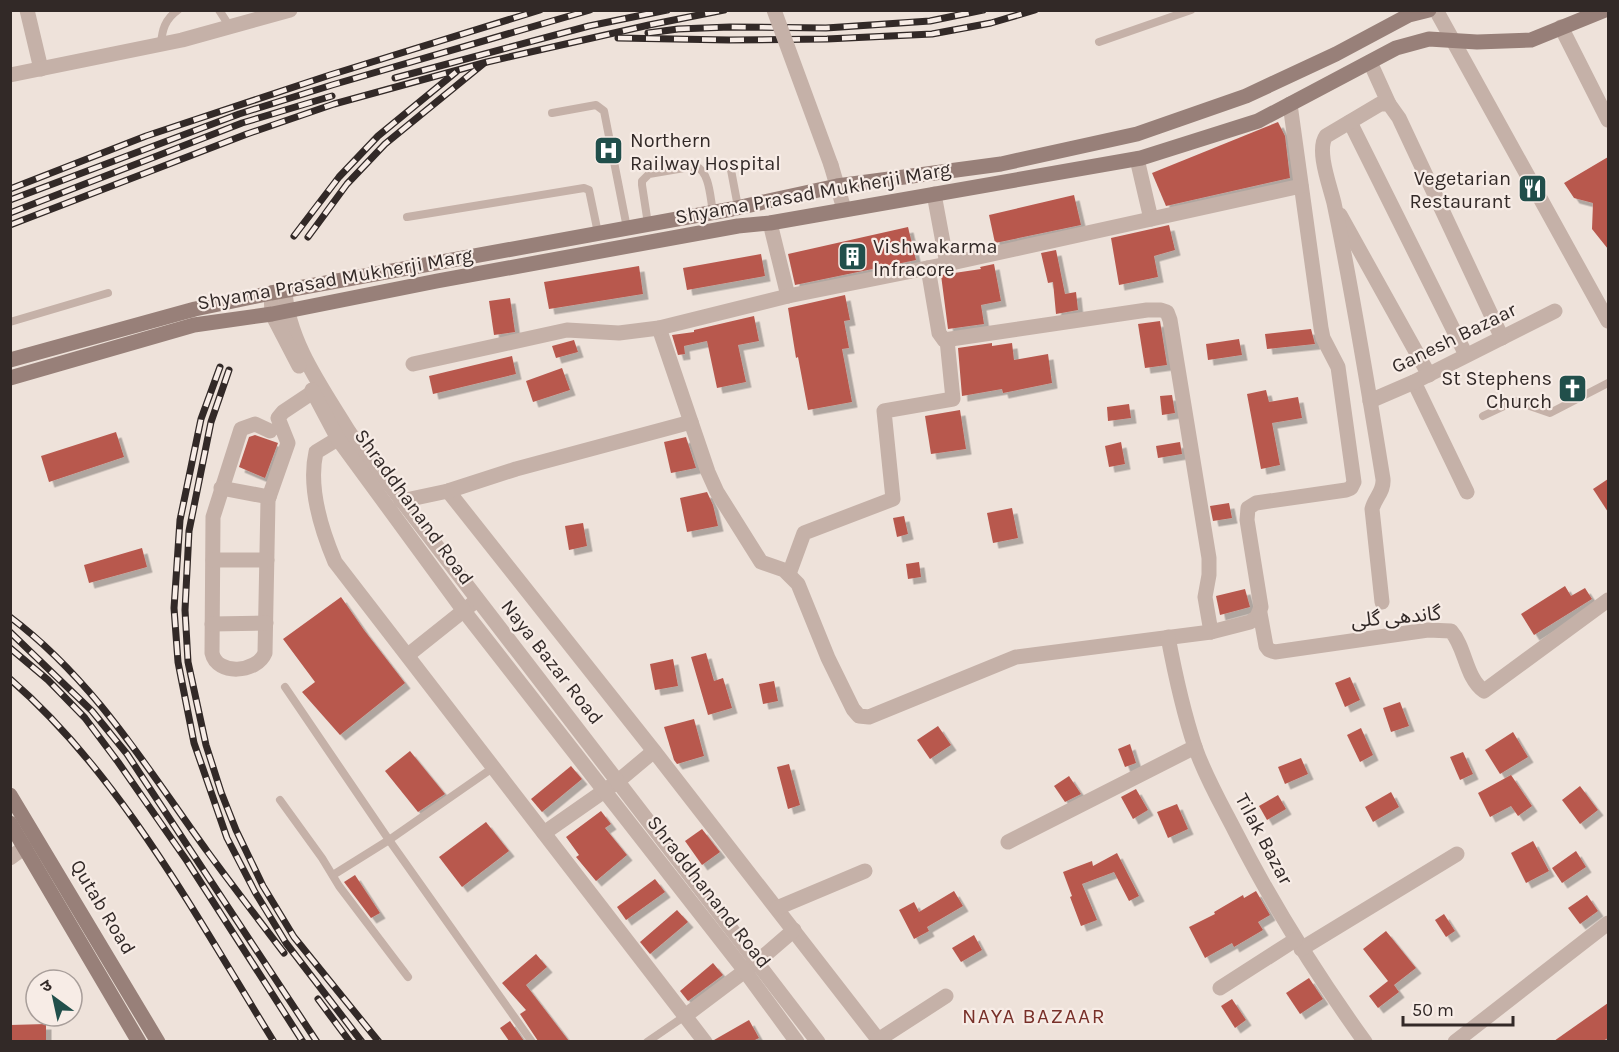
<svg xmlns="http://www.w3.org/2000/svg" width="1619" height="1052" font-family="Karla,'Noto Sans Arabic','Noto Sans Devanagari',sans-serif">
<defs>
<filter id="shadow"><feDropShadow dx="5.5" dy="5.5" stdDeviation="0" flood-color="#0004"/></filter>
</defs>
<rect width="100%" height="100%" fill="#eee2da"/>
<g fill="#b8584e" filter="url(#shadow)">
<polygon points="1278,122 1285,136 1290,178 1166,206 1152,173"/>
<polygon points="1608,157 1608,249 1592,229 1593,203 1574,198 1564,183"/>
<polygon points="1074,195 1081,225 995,243 989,215"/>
<polygon points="1169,225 1175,250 1154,256 1158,277 1119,285 1111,238"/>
<polygon points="908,227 916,260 795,285 788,254"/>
<polygon points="1056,250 1065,294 1076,292 1078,310 1056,314 1053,282 1048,283 1041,253"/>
<polygon points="761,254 765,276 687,290 683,268"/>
<polygon points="994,264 1001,301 981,305 984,324 948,329 941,275 981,269 980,267"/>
<polygon points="639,266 643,294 549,309 544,282"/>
<polygon points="845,295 850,320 844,321 849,348 842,349 852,402 808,410 798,357 796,358 788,308"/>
<polygon points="510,298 515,332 494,335 489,301"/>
<polygon points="754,316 759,341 738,345 746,382 717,388 707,341 684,346 685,354 678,355 672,335 694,332 694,330"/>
<polygon points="1160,321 1167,365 1145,368 1138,324"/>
<polygon points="1311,329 1315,344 1267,349 1265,334"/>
<polygon points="1239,339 1242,355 1208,360 1206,344"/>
<polygon points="574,340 578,352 556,358 552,346"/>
<polygon points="992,343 992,346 1012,343 1014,360 1048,354 1052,383 1003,393 1002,389 962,396 958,348"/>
<polygon points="512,356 516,374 433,394 429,376"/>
<polygon points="562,368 570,390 533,402 526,381"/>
<polygon points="1266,390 1269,402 1298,397 1302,418 1272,423 1280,465 1261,469 1247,394"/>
<polygon points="1172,395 1175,413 1162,415 1160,396"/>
<polygon points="1129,404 1131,418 1108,421 1107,407"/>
<polygon points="960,410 966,449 931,454 925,416"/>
<polygon points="116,432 124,457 49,482 41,456"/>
<polygon points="255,435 278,443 265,478 239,467 249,437"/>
<polygon points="686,437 696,468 671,473 664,442"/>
<polygon points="1121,442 1125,464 1109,467 1105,446"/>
<polygon points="1180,442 1182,454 1158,458 1156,446"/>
<polygon points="1608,479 1608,512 1593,489"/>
<polygon points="707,492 713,505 718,526 687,532 680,498"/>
<polygon points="1229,503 1232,518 1213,521 1210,506"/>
<polygon points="1012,508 1018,538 993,543 987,513"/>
<polygon points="904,516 908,534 897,537 893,518"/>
<polygon points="583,523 587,546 569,550 565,526"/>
<polygon points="142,548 147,567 89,583 84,565"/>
<polygon points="919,562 921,577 908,579 906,564"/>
<polygon points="1565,586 1571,596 1585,588 1592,599 1534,635 1521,614"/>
<polygon points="1245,589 1250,607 1220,615 1216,596"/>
<polygon points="341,597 364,630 405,683 340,735 302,692 315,682 283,639"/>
<polygon points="706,653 714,681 723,678 732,708 708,715 691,657"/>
<polygon points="673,659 678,686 655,690 650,664"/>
<polygon points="1350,677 1360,700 1345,707 1335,683"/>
<polygon points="774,681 778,701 763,704 759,684"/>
<polygon points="1400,702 1409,726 1391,732 1383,708"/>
<polygon points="694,719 704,756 677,764 674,760 664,727"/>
<polygon points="938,726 951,745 930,759 917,740"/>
<polygon points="1361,728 1373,755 1360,762 1347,735"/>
<polygon points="1513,732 1528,757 1500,774 1485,750"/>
<polygon points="1130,744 1136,763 1125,767 1118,749"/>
<polygon points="410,751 445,794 418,812 385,771"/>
<polygon points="1463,752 1473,774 1460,780 1450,757"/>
<polygon points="1301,758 1308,774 1285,784 1278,767"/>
<polygon points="789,764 800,805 788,809 777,767"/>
<polygon points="571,766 582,779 542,812 531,799"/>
<polygon points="1511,775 1532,806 1518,816 1511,806 1490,817 1478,793"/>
<polygon points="1069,776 1081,794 1065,802 1054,786"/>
<polygon points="1580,786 1598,810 1580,824 1562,800"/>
<polygon points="1136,789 1148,810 1133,819 1121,797"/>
<polygon points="1391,792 1399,807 1373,822 1365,807"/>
<polygon points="1278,795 1286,809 1267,820 1259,806"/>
<polygon points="1177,804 1188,829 1168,838 1157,812"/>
<polygon points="601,811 611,824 605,828 627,855 596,881 576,857 579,855 566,837"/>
<polygon points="486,822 509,851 462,887 439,857"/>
<polygon points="702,829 720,852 702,865 685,841"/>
<polygon points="1533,841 1549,871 1526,883 1511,853"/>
<polygon points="1576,851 1586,867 1562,883 1552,868"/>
<polygon points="1117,853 1139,896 1129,901 1114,872 1082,884 1097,920 1081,926 1070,897 1072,896 1063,872 1092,861 1093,866"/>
<polygon points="355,875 380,913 371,918 344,882"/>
<polygon points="655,879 665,892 626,920 617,907"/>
<polygon points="954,891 963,906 927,927 929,931 914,939 899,910 914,902 919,912"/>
<polygon points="1256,891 1270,915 1258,922 1263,930 1234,947 1232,943 1205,958 1189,927 1215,914 1214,912 1243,895 1244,898"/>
<polygon points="1587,895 1598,911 1580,924 1568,908"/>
<polygon points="677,910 688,922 650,954 640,942"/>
<polygon points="1444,914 1455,931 1446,937 1435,920"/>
<polygon points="1386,931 1416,968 1394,985 1399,992 1378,1008 1369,996 1388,981 1363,949"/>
<polygon points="974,935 982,950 961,962 952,948"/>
<polygon points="536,954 547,967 526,985 569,1041 538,1041 520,1014 526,1010 502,983"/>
<polygon points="713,963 723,975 688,1001 680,991"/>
<polygon points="1309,978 1323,999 1300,1014 1286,993"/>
<polygon points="1232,999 1246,1020 1235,1028 1221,1006"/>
<polygon points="1608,1003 1608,1038 1603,1041 1554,1041"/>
<polygon points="749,1020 759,1038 753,1041 715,1041 714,1040"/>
<polygon points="510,1021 524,1041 509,1041 500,1028"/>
<polygon points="46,1024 46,1041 10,1041 10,1025"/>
</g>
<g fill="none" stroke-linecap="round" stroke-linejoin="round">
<g stroke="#c5b1a8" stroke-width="8">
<polyline points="219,10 230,27"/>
<polyline points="1099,42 1191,10"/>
<path d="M161,44C162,30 165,19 178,10"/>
<polyline points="552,113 596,105 604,111 627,228"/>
<polyline points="731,170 738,207"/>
<polyline points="407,217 584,188 589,190 598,233"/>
<path d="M648,224L642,185V181L649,174L696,166C710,173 710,197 713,212"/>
<polyline points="10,322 108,293"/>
<polyline points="1483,416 1515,401 1550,413 1608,383"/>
<polyline points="285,687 389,840 532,1042"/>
<polyline points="280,800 322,858 339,886 408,977"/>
<polyline points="333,875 389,840 494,767"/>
<polyline points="647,1042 685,1016"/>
</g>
<g stroke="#c5b1a8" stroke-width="15">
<polyline points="27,10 41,69"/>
<polyline points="1561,27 1608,120"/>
<polyline points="1370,62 1389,104"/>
<polyline points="1350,122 1466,355"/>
<polyline points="1137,159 1151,219"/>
<polyline points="934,194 947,264"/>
<polyline points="1340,215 1429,375"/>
<polyline points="770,223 788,296"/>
<polyline points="928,268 939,333 944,340 1147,310 1161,310 1167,312 1170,320 1209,558 1209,575 1205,597 1211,632"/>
<polyline points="659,328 708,472 717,492 761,562 784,570 798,584 828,658 853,709 859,716 869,717 1016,657 1211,632 1250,622 1257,617 1261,607 1247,520 1248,508 1256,503 1346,490 1351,488 1354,482 1338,367 1323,338 1321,328 1290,104"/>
<polyline points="413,364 567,330 619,333 659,328 788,296 947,264 1301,186"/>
<polyline points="1414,382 1467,492"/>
<polyline points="1370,401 1414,382 1555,311"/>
<path d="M270,431L255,424L241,429L213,517L212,653C217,676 257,673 265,653L268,500L288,443L278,418L283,412L313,392"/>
<path d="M349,432L316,452C308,487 321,529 335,562L705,1042"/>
<polyline points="221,488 269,497"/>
<polyline points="448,491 654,751 880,1042"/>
<polyline points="401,501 448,491 516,469 691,422"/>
<polyline points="213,560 267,560"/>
<polyline points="789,574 804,533 893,499 884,411 953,399 947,340"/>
<path d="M1382,602L1372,509C1375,497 1384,492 1383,479C1368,387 1353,294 1334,203C1330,186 1316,150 1326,136L1380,104H1389L1399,118L1502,338"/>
<path d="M1260,613L1266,646L1269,650L1275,652L1428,630L1451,631C1466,648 1465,677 1484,691L1608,600"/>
<polyline points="212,624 266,623"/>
<path d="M1168,637C1175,674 1183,711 1195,747C1205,776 1220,802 1234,829C1272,904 1316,974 1365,1042"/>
<polyline points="408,655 477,600"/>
<polyline points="544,833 617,782 654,751"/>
<polyline points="1008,842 1195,747"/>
<polyline points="10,858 25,847"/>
<polyline points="777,908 865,871"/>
<polyline points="1301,949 1457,854"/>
<polyline points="1220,988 1295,940"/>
<polyline points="685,1016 758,961 794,930"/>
<polyline points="878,1040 946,996"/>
</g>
<g stroke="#c5b1a8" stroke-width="15">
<polyline points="1436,10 1608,321"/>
<polyline points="10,75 182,40 290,10"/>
<polyline points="831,165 844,209"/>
<path d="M285,291C288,342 323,389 349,432L818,1042"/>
<polyline points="271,293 272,314 299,366"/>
<polyline points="312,390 338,439 464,611 745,971 797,1042"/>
<polyline points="1455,1042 1608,923"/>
</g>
<g stroke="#988079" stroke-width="15">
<polyline points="10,360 195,309 271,293 732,209 837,186 1001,164 1137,134 1246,96 1336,54 1409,15 1429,10"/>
<polyline points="10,378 194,325 272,314 437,281 738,226 770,223 1141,158 1258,121 1396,48 1429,39 1477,42 1531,40 1605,10"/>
<polyline points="10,795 158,1042"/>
<polyline points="10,823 139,1042"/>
</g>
<defs>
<g id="rail">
<polyline points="648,33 678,29 730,27 826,28 930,21 983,10"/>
<polyline points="618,38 729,40 827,39 932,34 991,23 1035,10"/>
<polyline points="395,78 589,26 667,10"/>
<polyline points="10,189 146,136 330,75 540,10"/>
<polyline points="10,200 239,114 332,85 590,10"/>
<polyline points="10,213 242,123 332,96"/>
<polyline points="10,225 247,134 334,104 487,62 649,25 724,10"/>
<polyline points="294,236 339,177 378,136 456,72"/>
<polyline points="308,237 347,184 385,144 483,64"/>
<polyline points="220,367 201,419 180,520 174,608 178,662 194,743 227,838 255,892 286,943 362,1042"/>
<polyline points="229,370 211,422 189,531 185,610 188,662 206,745 221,792 236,830 263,886 294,937 379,1042"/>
<path d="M10,617C94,680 147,768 207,851C232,885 258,919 284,953"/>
<polyline points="10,632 92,711 127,754 317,1042"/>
<polyline points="10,648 48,680 85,718 118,762 187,861 303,1042"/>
<path d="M10,679C121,775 197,918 274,1042"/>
<polyline points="318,999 350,1042"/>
</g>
</defs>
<use href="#rail" stroke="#322927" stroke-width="7"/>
<use href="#rail" stroke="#f7ece6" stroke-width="4.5" stroke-dasharray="14" stroke-linecap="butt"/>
<polyline stroke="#c5b1a8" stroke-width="15" points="774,10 831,165"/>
</g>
<defs>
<symbol id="hospital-square" viewBox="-11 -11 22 22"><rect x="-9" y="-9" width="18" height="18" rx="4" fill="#214f4b" stroke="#f7ece6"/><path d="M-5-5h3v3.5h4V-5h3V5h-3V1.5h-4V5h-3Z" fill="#fff"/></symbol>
<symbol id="restaurant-square" viewBox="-11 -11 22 22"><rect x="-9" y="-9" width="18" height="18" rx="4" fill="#214f4b" stroke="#f7ece6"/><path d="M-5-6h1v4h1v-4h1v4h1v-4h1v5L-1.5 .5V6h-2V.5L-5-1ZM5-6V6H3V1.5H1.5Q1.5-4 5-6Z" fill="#fff"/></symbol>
<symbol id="building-square" viewBox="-11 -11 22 22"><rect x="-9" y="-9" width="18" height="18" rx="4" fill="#214f4b" stroke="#f7ece6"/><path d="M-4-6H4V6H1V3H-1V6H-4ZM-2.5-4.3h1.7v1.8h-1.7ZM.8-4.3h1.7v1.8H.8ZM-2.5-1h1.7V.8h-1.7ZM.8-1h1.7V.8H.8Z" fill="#fff"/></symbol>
<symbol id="church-square" viewBox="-11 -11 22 22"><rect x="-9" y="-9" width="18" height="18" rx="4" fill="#214f4b" stroke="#f7ece6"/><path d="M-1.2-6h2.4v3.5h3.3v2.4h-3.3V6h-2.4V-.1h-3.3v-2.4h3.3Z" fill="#fff"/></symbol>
</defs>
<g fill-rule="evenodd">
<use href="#hospital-square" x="592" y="134" width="33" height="33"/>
<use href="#restaurant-square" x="1516" y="172" width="33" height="33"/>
<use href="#building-square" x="836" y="240" width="33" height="33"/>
<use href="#church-square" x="1556" y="372" width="33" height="33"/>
</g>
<g text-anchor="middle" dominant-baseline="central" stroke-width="4.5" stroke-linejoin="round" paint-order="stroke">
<g font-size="20" fill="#322927" stroke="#f7ece6" text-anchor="start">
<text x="630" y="140">Northern<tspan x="630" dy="23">Railway Hospital</tspan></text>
<text x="1511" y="178" text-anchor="end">Vegetarian<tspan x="1511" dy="23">Restaurant</tspan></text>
<text x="873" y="246">Vishwakarma<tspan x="873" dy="23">Infracore</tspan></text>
<text x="1552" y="378" text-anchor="end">St Stephens<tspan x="1552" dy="23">Church</tspan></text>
</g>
<g font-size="20" fill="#322927" stroke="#f7ece6">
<text transform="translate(813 193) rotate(-10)">Shyama Prasad Mukherji Marg</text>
<text transform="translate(335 279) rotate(-10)">Shyama Prasad Mukherji Marg</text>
<text transform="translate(1454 338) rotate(-26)">Ganesh Bazaar</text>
<text transform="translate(414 507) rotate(54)">Shraddhanand Road</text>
<text transform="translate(1396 617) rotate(-5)">گاندھی گلی</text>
<text transform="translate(552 662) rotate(52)">Naya Bazar Road</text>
<text transform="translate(1264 839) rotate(62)">Tilak Bazar</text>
<text transform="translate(709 892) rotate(52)">Shraddhanand Road</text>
<text transform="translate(103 907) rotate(59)">Qutab Road</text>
</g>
<g font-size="21" letter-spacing="1.5" fill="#783029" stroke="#f7ece6">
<text x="1034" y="1016">NAYA BAZAAR</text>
</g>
</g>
<rect width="1619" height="1052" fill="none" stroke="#322927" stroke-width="24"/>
<g transform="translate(54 998) rotate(327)"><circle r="28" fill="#f7ece6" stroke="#a89e9a" stroke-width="1.5"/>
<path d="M0-4.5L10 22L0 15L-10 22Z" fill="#214f4b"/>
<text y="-9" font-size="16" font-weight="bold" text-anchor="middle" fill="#322927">उ</text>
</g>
<path d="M1403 1016v9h110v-9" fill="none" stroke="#322927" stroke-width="3"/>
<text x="1412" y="1016" font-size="18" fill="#322927" stroke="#f7ece6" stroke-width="4.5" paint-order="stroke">50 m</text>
</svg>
